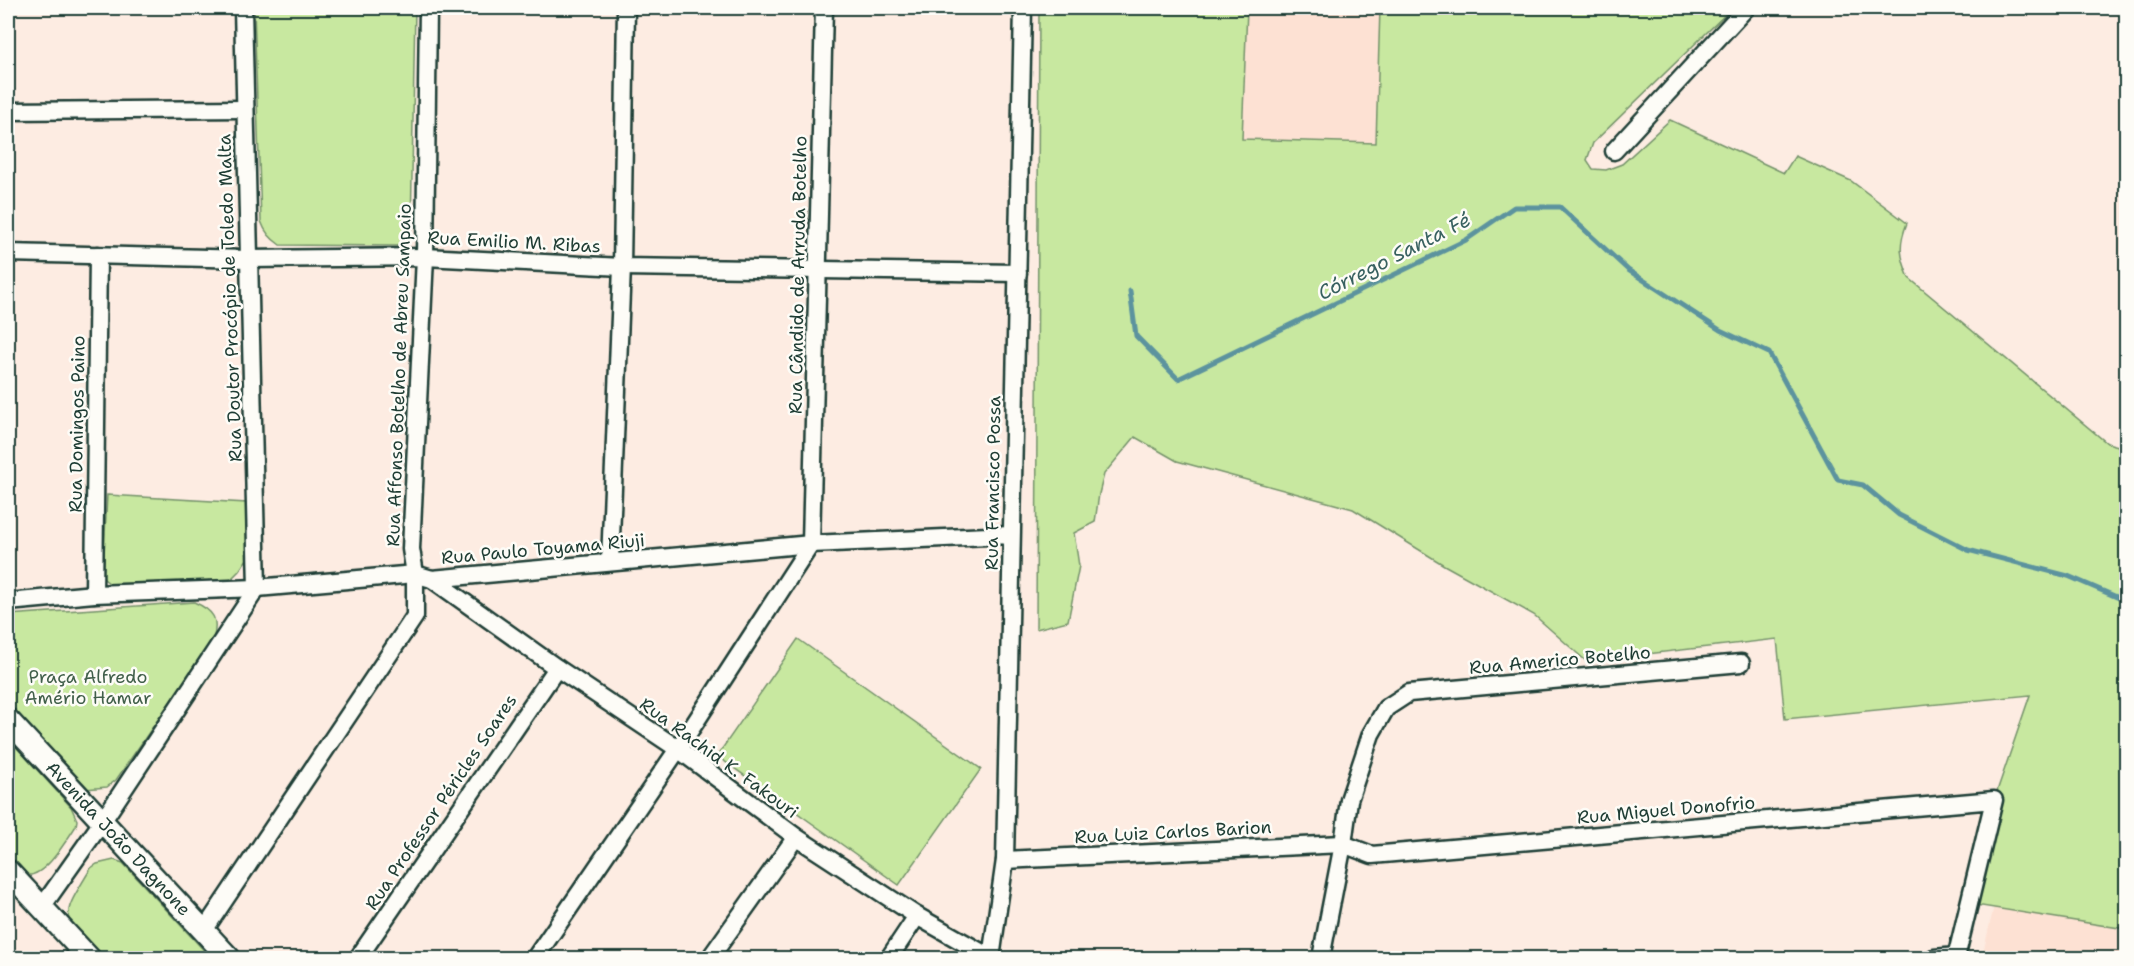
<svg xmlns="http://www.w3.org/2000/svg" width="2134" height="966" font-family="'Shantell Sans',sans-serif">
<rect width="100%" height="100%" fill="#fdece2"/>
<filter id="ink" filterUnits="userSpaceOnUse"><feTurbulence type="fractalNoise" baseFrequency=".0167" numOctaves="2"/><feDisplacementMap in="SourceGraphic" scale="12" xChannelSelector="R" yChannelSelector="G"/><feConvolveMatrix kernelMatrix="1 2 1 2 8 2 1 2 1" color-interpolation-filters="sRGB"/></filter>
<g filter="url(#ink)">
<g fill="#fde1d3">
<polygon points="1247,8 1380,8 1377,143 1242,139"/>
<polygon points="2065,595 2126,615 2126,958 1982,958"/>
</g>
<g fill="#c8e8a0" stroke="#74926a" stroke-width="1.5">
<path d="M254,8H415L411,230L406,241L397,246L280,245C270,238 265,232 261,221Z"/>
<path d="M1039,8H1247L1242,139L1376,143L1380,8H1732L1593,143L1587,160L1593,169L1606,170L1622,164L1670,120L1784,173L1795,156L1851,181L1907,223C1898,246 1900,256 1909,278L2107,443L2126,448V929L1969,904L1994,800L2030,695L1785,719L1777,639L1586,661L1534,615L1444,565L1353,509L1177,461L1135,437L1104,474L1099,494L1095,522L1074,533L1079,566L1068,621L1036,629Z"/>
<polygon points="107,495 247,503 249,556 239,571 229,581 114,587 104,579 103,574"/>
<path d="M194,602C214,611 219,619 213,640L116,780L107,787L85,789L8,712V615Z"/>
<polygon points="798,639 981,769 899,885 717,756"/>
<path d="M8,738L71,807L77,820L76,826C67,839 45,878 26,875C18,874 13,866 8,860Z"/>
<path d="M114,860L123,863L211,958H100C58,915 61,918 91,868L97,864Z"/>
</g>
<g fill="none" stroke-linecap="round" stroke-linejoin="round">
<polyline stroke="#5b939e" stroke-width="5" points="1130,291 1136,336 1178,379 1466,240 1514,207 1560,207 1628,270 1720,330 1769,353 1838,480 1863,485 1899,515 1968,550 2068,576 2126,601"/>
<defs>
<g id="minor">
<polyline points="8,111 244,109"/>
<polyline points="1614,151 1746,8"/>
<polyline points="8,253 248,259 425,257 622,267 1018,273"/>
<polyline points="610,562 622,267 626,8"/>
<polyline points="432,579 557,668 678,749 796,837 917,916 991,958"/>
<polyline points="94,594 98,255"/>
<polyline points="8,602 94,594 257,588 415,574 432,579 811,544 1011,535"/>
<polyline points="1005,860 1343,844 1372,855 1994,800 1956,958"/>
<polyline points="42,907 102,822 257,588 243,8"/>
<polyline points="203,932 415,616 415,574 411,549 425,257 428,8"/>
<polyline points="358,958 557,668"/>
<polyline points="535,958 678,749 811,544 824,8"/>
<polyline points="710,958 796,837"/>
<polyline points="889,958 917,916"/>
<polyline points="991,958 1005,860 1023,8"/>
<polyline points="1321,958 1343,844 1349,800 1371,734 1386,708 1409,693 1741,663"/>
<polyline points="1934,958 1957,956"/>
</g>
<g id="tertiary">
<path id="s1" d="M8,720L229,958"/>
<polyline points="8,871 89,958"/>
</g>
</defs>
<use href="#minor" stroke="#1f3d34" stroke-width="21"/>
<use href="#tertiary" stroke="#1f3d34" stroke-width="26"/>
<use href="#minor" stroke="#fdfcf7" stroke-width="16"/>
<use href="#tertiary" stroke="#fdfcf7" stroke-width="21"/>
</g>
</g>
<g text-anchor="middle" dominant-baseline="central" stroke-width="5" stroke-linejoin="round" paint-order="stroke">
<g font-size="18" fill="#1f3d34" stroke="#fdfcf7">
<text transform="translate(514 242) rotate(3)">Rua Emilio M. Ribas</text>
<text transform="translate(798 275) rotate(-89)">Rua Cândido de Arruda Botelho</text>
<text transform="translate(230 298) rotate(-92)">Rua Doutor Procópio de Toledo Malta</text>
<text transform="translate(399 375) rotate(-88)">Rua Affonso Botelho de Abreu Sampaio</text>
<text transform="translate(77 424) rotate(-89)">Rua Domingos Paino</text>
<text transform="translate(993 483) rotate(-89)">Rua Francisco Possa</text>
<text transform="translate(543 549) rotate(-5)">Rua Paulo Toyama Riuji</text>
<text transform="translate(1560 660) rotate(-5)">Rua Americo Botelho</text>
<text transform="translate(719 758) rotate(36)">Rua Rachid K. Fakouri</text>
<text transform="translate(441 802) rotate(-56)">Rua Professor Péricles Soares</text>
<text transform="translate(1666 810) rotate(-5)">Rua Miguel Donofrio</text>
<text transform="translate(1173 832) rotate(-3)">Rua Luiz Carlos Barion</text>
<text stroke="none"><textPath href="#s1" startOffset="162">Avenida João Dagnone</textPath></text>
</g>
<g font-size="18" fill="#415f4a" stroke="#fdfcf7">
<text x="88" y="677">Praça Alfredo<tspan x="88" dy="21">Amério Hamar</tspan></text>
</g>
<g font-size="20" font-style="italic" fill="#386160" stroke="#fdfcf7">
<text transform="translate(1394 256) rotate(-27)">Córrego Santa Fé</text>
</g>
</g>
<rect width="2134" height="966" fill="none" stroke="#fdfcf7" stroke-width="30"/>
<rect x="15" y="15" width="2104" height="936" fill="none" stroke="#1f3d34" stroke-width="2" filter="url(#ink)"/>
</svg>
